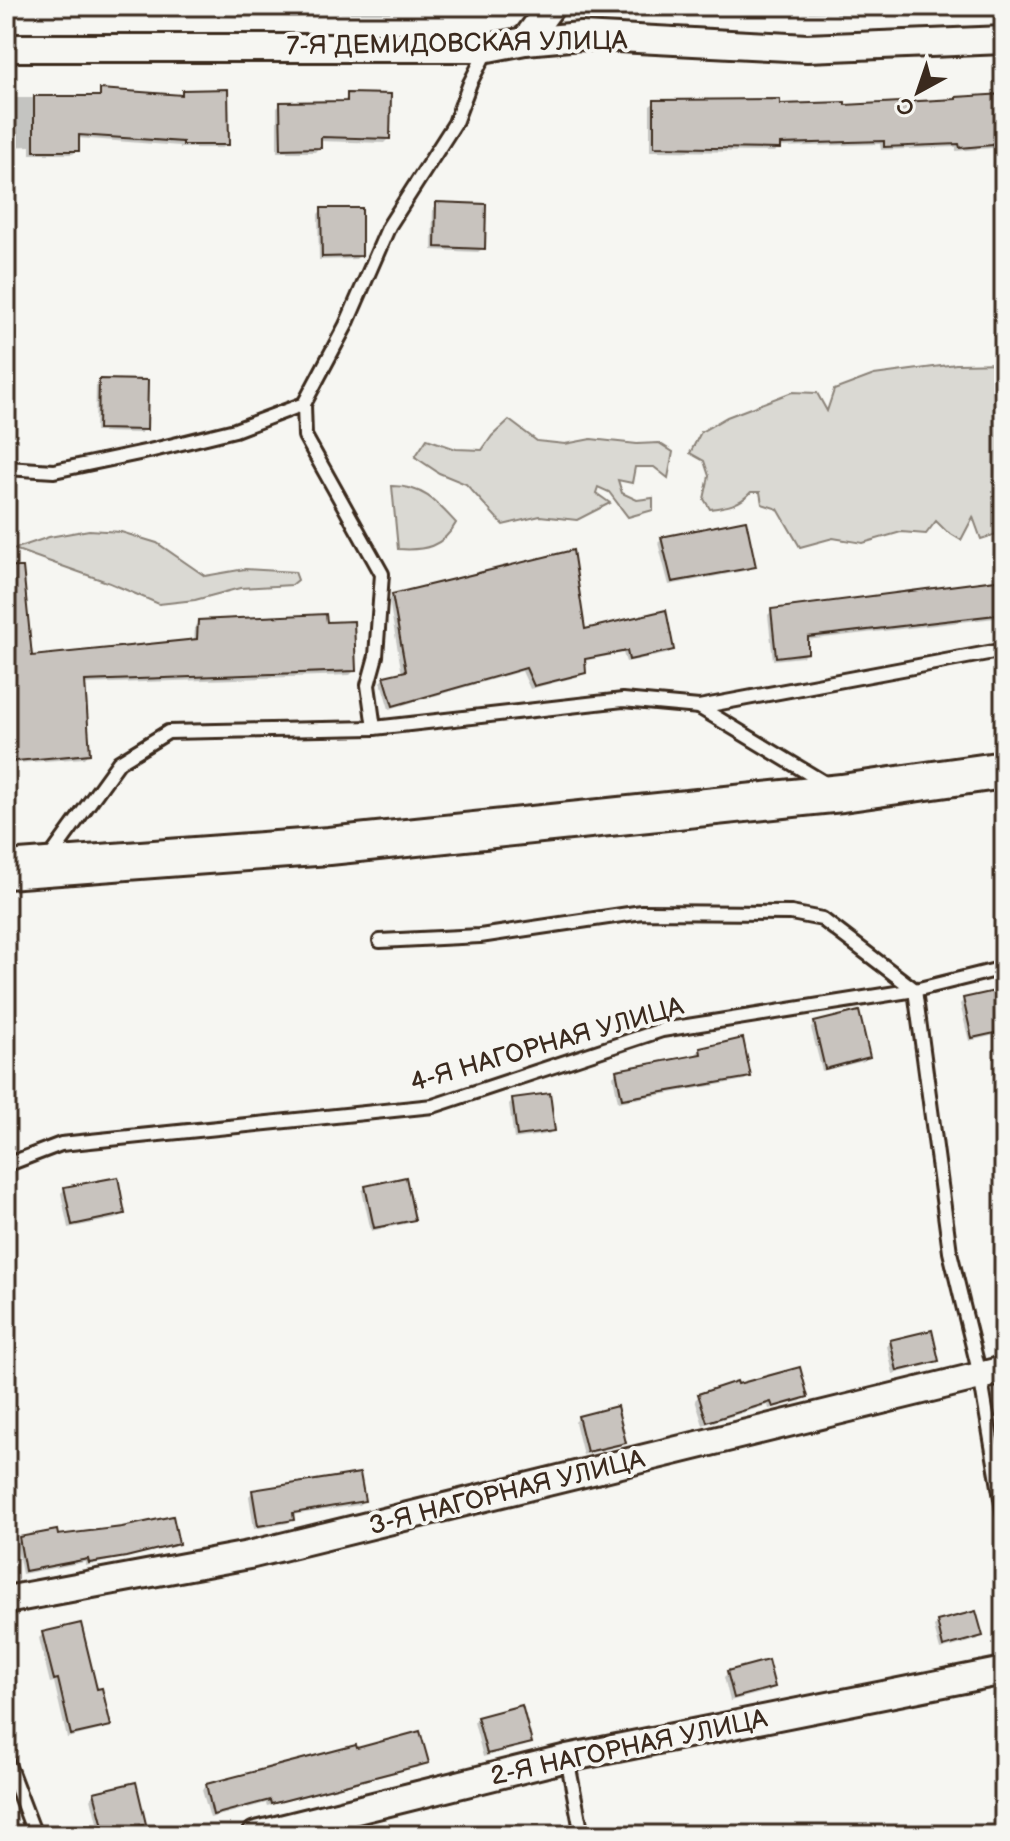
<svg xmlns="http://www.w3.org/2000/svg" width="1010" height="1841" font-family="'Balsamiq Sans',sans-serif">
<rect width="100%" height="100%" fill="#f6f6f2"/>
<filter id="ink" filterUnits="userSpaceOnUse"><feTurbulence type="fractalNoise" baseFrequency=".0125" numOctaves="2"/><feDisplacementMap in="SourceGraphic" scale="16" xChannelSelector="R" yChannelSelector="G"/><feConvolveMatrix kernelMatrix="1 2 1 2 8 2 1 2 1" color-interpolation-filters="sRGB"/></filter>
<g filter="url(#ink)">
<g fill="#dad9d3" stroke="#8a8278" stroke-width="2">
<path d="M1004,363V516L997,534L981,539L973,517L961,540L946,531L936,521L926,534L901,532L863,543L833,538L800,547L778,509L762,504L760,492H751C740,505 726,507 710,509L704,499L709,476L704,461L690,453L701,432L727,417L792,392L817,393L827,411L834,390L874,375L956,364Z"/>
<polygon points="509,420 537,441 565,444 591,439 637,444 659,443 673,452 668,478 654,467 635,467 632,483 618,480 622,493 637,500 653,498 653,510 628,517 609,492 598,487 596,493 610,503 577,520 540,516 503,525 466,484 439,473 415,457 427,439 456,449 482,450 492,436"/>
<path d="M392,486C423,486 436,501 456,523C443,547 424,551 398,549Z"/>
<polygon points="89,530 121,532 157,543 205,576 245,569 295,572 298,580 292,585 240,588 195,600 159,604 110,583 14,549 49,537"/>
</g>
<g fill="#0003">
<polygon points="33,6 85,6 81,10"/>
<polygon points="341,6 468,6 393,9 390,13 341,13"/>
<polygon points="606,6 661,6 661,8 656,13 606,13"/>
<polygon points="745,6 963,6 963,8 959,12 879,14 876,16 836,15 836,12 745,14"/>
<polygon points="101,92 178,97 182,92 227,144 223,148 180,148 180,146 77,138 77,150 73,154 30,154 30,146 6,147 6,98 97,98"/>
<polygon points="348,95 388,139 384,143 319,141 319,147 315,152 277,152 277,108 281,104 343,103"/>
<polygon points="1004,96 1004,147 956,151 956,147 881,150 880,144 778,147 774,152 650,151 650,106 655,102 843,107"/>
<polygon points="437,204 483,248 478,252 432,250 433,209"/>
<polygon points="322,210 360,255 356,259 319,260 318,214"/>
<polygon points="100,381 145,429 141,433 95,432 96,385"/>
<polygon points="662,539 754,566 749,570 669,585 658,543"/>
<polygon points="1004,581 1004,617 806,640 806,653 802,657 773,660 768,615 772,611"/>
<polygon points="393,596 584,631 672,649 667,654 626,662 623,653 583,661 584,672 580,676 530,689 522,671 389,709 381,682 385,678 402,674 389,600"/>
<polygon points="199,622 325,624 354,671 350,675 84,684 88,753 84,758 6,764 6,661 194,641 195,626"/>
<polygon points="1004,991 1004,1033 969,1041 960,1004 964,1000"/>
<polygon points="815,1024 868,1056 864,1061 822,1071 811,1028"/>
<polygon points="701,1049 749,1076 745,1080 618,1102 613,1076 617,1072 697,1057 696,1054"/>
<polygon points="513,1100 553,1130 549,1134 514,1139 509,1104"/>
<polygon points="366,1187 413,1219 409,1223 371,1231 362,1191"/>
<polygon points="65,1189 123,1213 119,1218 68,1228 61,1193"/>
<polygon points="891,1342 937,1360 933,1364 893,1374 887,1346"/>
<polygon points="699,1396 805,1397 801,1401 769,1409 768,1405 703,1425 695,1400"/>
<polygon points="579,1418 624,1442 620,1446 583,1455 575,1422"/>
<polygon points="253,1492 363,1501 359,1505 291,1515 292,1519 288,1523 254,1529 249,1496"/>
<polygon points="57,1537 177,1543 173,1547 85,1566 85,1562 22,1574 16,1543 20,1539"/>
<polygon points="938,1623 981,1636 977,1640 940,1650 934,1627"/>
<polygon points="43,1634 96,1692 108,1725 104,1729 67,1738 54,1682 50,1683 39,1638"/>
<polygon points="728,1673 773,1687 769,1691 730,1701 724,1677"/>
<polygon points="478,1718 529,1742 525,1746 483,1757 474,1722"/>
<polygon points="356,1751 427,1762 422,1766 267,1806 266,1803 210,1818 202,1790 207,1786"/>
<polygon points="95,1794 144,1823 140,1827 100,1835 91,1798"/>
</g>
<g fill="#c8c3be" stroke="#3b2a1e" stroke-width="2">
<polygon points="100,89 182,95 182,90 228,89 229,145 183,145 183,142 79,135 79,151 34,151 34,96 100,96"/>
<polygon points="347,93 391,94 390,139 321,137 321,148 281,149 280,102 347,101"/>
<polygon points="1004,94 1004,144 960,148 959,144 884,147 884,141 780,144 780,149 654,147 654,100 780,99 780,104 845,102 845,105 956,99 956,97"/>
<polygon points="436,202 486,204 485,249 435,247"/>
<polygon points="321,208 362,208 362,256 322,257"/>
<polygon points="99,379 148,380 147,430 98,429"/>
<polygon points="746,520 756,567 672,582 661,537"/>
<polygon points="573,550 585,629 666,610 674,650 629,660 627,651 585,659 586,673 534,686 526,668 393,706 384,676 406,671 392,594"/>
<polygon points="6,567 23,567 32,656 197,639 198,620 326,614 327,622 354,621 356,671 85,681 90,754 6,762"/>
<polygon points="1004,579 1004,614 808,637 808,653 776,657 771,609"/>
<polygon points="1004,989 1004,1031 972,1038 963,998"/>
<polygon points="859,1011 870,1057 825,1069 814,1022"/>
<polygon points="743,1038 751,1077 622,1099 616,1070 701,1054 700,1048"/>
<polygon points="550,1093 555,1131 517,1136 512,1098"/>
<polygon points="118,1177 125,1214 72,1225 64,1187"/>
<polygon points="406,1177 415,1220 374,1228 365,1186"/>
<polygon points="932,1330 939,1361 897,1371 890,1340"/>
<polygon points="800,1367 808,1397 773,1407 771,1402 707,1422 698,1394 737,1381 738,1384"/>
<polygon points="617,1406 626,1443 587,1452 578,1416"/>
<polygon points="360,1473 365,1501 293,1513 294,1520 258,1526 252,1490"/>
<polygon points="173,1516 179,1544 126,1557 89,1563 88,1559 25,1571 19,1537 57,1530 58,1535 122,1527"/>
<polygon points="976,1611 983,1636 943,1647 937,1621"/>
<polygon points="81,1623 97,1689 102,1688 111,1726 71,1735 58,1679 54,1680 42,1632"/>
<polygon points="768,1660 775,1687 734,1698 727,1671"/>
<polygon points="522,1705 532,1743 487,1754 477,1717"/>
<polygon points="420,1731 429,1763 271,1804 270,1800 213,1815 206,1784 356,1745 357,1748"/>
<polygon points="136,1782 146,1824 105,1834 94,1792"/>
</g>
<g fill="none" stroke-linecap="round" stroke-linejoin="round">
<defs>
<g id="service">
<polyline points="488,48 470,83 455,123 389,226 346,325 304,404 305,436 382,574 376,656 368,685 374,728 623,700 699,707 828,785"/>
<polyline points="6,468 54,471 149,451 235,430 304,404"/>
<polyline points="699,707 1004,650"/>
<polyline points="48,860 119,762 168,732 374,728"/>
<polyline points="380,941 480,936 642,912 791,913 822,919 915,990 950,1252 980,1375 1004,1516"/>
<polyline points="6,1165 61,1144 433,1106 662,1030 915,990 1004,968"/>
<polyline points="567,1758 582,1835"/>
<polyline points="6,1759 35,1835"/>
</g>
<g id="minor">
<polyline points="525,41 551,6"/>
<polyline points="6,48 488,48 525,41 581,36 807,48 1004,40"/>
<polyline points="6,1600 249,1555 1004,1370"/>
<polyline points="256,1835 567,1758 1004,1671"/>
</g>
<polyline id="secondary" points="6,870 329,846 842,793 1004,770"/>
</defs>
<use href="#service" stroke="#3b2a1e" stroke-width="18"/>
<use href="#minor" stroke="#3b2a1e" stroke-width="32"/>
<use href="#secondary" stroke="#3b2a1e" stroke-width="42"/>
<use href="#service" stroke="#f6f6f2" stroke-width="12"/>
<use href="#minor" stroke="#f6f6f2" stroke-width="26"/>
<use href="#secondary" stroke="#f6f6f2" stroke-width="36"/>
</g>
</g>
<g text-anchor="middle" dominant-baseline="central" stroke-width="8" stroke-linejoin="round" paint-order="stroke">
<g font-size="26" fill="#3b2a1e" stroke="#f6f6f2">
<text transform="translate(457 44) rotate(-1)">7-Я ДЕМИДОВСКАЯ УЛИЦА</text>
<text transform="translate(547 1045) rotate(-16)">4-Я НАГОРНАЯ УЛИЦА</text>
<text transform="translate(507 1493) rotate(-14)">3-Я НАГОРНАЯ УЛИЦА</text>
<text transform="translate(629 1748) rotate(-12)">2-Я НАГОРНАЯ УЛИЦА</text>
</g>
</g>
<rect width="1010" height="1841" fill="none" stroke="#f6f6f2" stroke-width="32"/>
<rect x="16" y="16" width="978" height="1809" fill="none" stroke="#3b2a1e" stroke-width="3" filter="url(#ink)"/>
<g transform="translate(918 92) rotate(220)" stroke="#f6f6f2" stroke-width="6" paint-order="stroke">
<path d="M0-6L14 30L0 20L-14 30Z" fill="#3b2a1e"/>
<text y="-12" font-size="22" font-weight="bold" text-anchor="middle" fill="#3b2a1e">С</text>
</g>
</svg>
